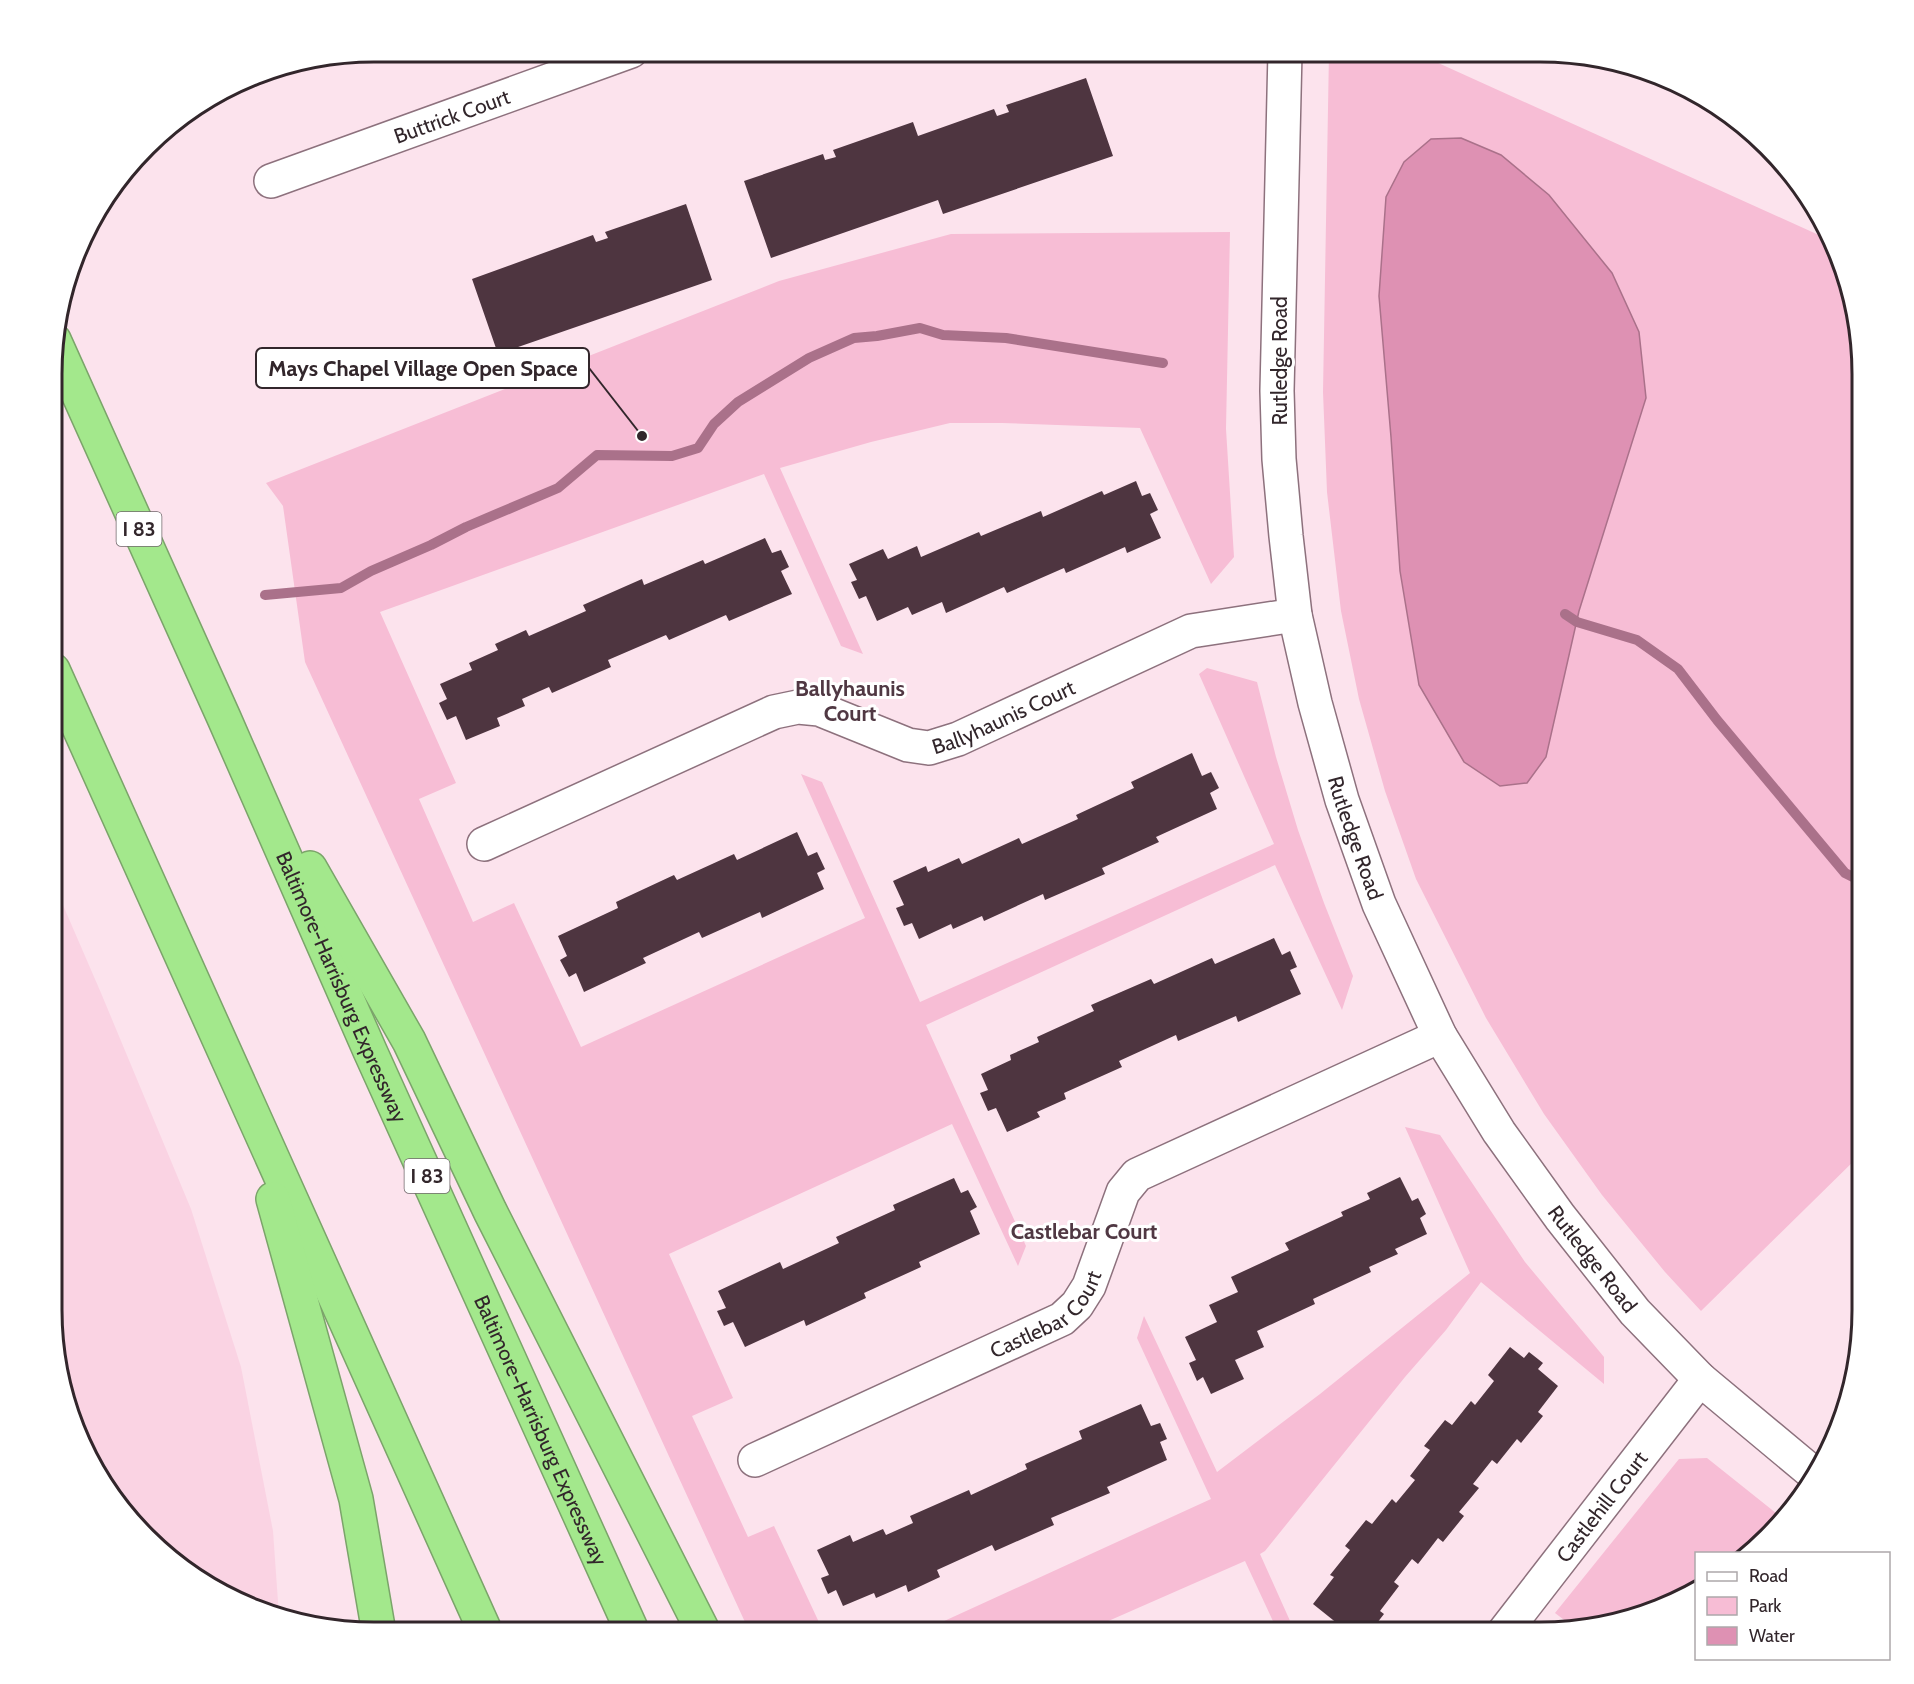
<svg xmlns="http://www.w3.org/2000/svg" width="1914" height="1684" font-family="Cabin,sans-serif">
<rect width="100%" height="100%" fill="#fce3ed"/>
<polygon fill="#fad3e3" points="53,882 101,993 191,1209 241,1367 273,1531 279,1616 231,1600 131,1523 75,1433 52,1331"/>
<g fill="#f7bdd5">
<polygon points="1329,52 1414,52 1821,236 1826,230 1838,250 1862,352 1863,1152 1701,1311 1665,1272 1602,1195 1544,1114 1486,1018 1416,879 1385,791 1359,699 1341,611 1327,492 1323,392"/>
<polygon points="1230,232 1226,429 1234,557 1211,584 1140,428 1002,423 950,423 871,442 780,468 863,654 841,646 764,474 380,612 456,783 419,799 473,922 514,903 581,1047 865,918 801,774 822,782 920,1002 1274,844 1199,674 1207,668 1257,682 1276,757 1298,830 1324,903 1353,976 1342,1010 1275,865 926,1025 1026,1246 1018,1266 952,1124 669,1254 733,1398 692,1416 748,1537 774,1526 824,1633 750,1633 305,662 283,506 266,483 779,281 951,234"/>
<polygon points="1405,1127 1440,1135 1525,1262 1604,1357 1604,1384 1481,1282 1446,1330 1405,1377 1265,1551 1260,1554 1295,1632 1278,1632 1245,1561 1081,1633 918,1633 1211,1499 1137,1338 1144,1316 1217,1472 1320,1394 1470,1273"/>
<polygon points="1707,1458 1781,1517 1753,1553 1696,1554 1696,1588 1664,1608 1576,1629 1555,1613 1679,1459"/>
</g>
<polygon fill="#de91b3" stroke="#aa718a" stroke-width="1.5" points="1461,138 1501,155 1549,195 1612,273 1639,332 1646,398 1579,611 1546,757 1527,783 1500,786 1464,762 1419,685 1400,571 1391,437 1379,296 1386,197 1404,162 1431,139"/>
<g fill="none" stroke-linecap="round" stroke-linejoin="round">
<g stroke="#aa718a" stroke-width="10">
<polyline points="265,595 341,588 371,571 431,545 466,527 558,488 597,455 672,456 698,448 714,424 738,402 809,358 854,338 877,336 920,328 943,335 1006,338 1163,363"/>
<polyline points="1565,614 1577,622 1637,640 1678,669 1717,720 1845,873 1863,882"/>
</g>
</g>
<g fill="#4e3540">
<polygon points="1086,78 1113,156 943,214 938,200 771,258 744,181 823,154 825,160 836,157 833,150 913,122 918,136 994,109 997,116 1009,112 1006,105"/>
<polygon points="686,204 712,280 498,354 472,279 593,235 596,242 608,238 605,232"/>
<polygon points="1136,481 1142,496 1150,493 1158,510 1150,514 1161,538 1127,553 1125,547 1066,573 1064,568 1007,593 1004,587 946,613 942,602 912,615 908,607 877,621 866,596 859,599 851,582 857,580 849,564 883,549 888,559 917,546 921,557 979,532 981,536 1041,511 1043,517 1102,491 1104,495"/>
<polygon points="765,538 772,553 781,550 789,567 781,571 792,594 729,621 726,615 669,640 666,635 608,660 611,667 552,693 549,687 522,699 525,706 497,718 500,726 466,740 456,716 447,720 439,703 447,699 440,684 472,670 469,663 498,650 495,644 526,630 529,636 586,611 583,605 642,579 644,585 703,560 705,564"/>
<polygon points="1192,753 1202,776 1211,772 1219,788 1210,793 1217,809 1156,837 1159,842 1102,868 1105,874 1045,900 1043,894 984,921 982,916 953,929 951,924 919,939 912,923 904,926 896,908 904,905 893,881 926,866 928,872 959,858 962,864 1019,838 1022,844 1078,819 1076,815 1134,788 1131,782"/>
<polygon points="797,832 808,856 817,852 825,869 817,873 824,889 762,918 760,912 702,938 699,932 643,958 646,963 584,992 576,973 569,977 560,960 567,956 558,936 618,908 616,902 674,875 677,880 734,854 737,860"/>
<polygon points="1274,938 1282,955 1290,951 1297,967 1290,970 1301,994 1238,1022 1236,1016 1178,1041 1176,1035 1119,1061 1122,1067 1064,1093 1066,1099 1037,1112 1040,1117 1007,1132 996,1108 988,1111 980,1093 988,1090 981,1074 1011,1060 1010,1055 1039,1042 1037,1037 1094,1011 1091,1005 1151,979 1154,984 1212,958 1215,964"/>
<polygon points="1400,1177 1412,1201 1418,1198 1426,1214 1420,1218 1427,1234 1395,1249 1398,1254 1369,1267 1371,1272 1313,1299 1315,1304 1257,1331 1264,1347 1235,1360 1244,1379 1211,1394 1203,1377 1197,1381 1189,1363 1196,1360 1185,1337 1217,1322 1209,1305 1238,1292 1231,1277 1289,1250 1285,1243 1343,1216 1341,1212 1370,1199 1367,1193"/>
<polygon points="954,1178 961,1193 968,1190 977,1207 970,1211 980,1234 919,1262 921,1267 864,1293 866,1298 806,1326 804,1320 745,1347 733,1322 724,1326 717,1311 726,1308 718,1291 780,1262 783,1269 839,1243 836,1237 895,1210 893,1205"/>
<polygon points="52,1309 64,1351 87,1453 75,1433 52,1331"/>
<polygon points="1510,1347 1524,1358 1529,1352 1543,1363 1538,1369 1558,1386 1538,1412 1543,1416 1521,1443 1517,1439 1497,1464 1492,1460 1473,1484 1479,1488 1459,1512 1464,1516 1443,1542 1438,1538 1418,1564 1412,1559 1394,1582 1399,1586 1380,1611 1384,1614 1370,1632 1348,1632 1313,1604 1334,1577 1330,1575 1350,1550 1345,1546 1366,1520 1372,1524 1392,1499 1396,1503 1415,1480 1410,1476 1430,1450 1424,1446 1445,1420 1452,1425 1471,1401 1475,1405 1494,1381 1488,1375"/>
<polygon points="1141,1404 1151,1426 1160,1423 1167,1439 1160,1442 1167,1460 1107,1487 1110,1493 1051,1518 1054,1525 995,1551 992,1545 937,1570 940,1577 908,1592 906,1585 876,1598 874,1593 843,1606 836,1590 828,1594 821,1578 829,1575 817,1550 850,1535 853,1542 883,1529 886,1535 913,1523 910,1516 969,1490 971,1495 1027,1469 1025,1464 1082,1439 1079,1431"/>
</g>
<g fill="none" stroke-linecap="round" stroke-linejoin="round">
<defs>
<g id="minor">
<path id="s1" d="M1285,52L1277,391L1279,459L1286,536L1295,615L1315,703L1342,800L1379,904L1440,1036L1499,1132L1560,1217L1635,1312L1700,1379L1814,1474"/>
<path id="s2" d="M271,181L631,51"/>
<path id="s3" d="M484,844L774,712L798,707L819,709L908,745L929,748L958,739L1191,631L1295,615"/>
<path id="s4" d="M755,1460L1062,1319L1077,1305L1089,1286L1123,1192L1137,1175L1440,1036"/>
<path id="s5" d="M1504,1632L1700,1379"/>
</g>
<g id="motorway">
<path id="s6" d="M54,340L224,718L370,1051L633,1633"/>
<polyline points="53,670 486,1633"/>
<polyline points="310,868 409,1041 490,1211 704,1633"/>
<polyline points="273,1199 356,1499 379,1633"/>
</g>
</defs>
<use href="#minor" stroke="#8d717d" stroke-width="36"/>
<use href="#motorway" stroke="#7ba46a" stroke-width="36"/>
<use href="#minor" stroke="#fff" stroke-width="33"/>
<use href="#motorway" stroke="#a3e88c" stroke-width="33"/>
</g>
<g text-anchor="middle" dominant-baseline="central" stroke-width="6" stroke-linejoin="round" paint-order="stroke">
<g fill="#fff" stroke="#70676b" stroke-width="1.5">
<rect x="116.5" y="512" width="45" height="34" rx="4.5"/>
<rect x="404.5" y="1159" width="45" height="34" rx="4.5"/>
</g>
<g font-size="20" font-weight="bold" fill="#32262b">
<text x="139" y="529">I 83</text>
<text x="427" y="1176">I 83</text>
</g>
<g font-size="21" fill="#32262b" stroke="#fff">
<text stroke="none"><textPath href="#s2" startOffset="192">Buttrick Court</textPath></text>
<text transform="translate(1279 361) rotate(-90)">Rutledge Road</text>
<text stroke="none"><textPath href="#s3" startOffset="562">Ballyhaunis Court</textPath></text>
<text stroke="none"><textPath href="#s1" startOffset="795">Rutledge Road</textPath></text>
<text stroke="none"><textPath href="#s6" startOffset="708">Baltimore-Harrisburg Expressway</textPath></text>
<text stroke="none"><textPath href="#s1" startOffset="1281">Rutledge Road</textPath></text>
<text stroke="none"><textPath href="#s4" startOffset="328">Castlebar Court</textPath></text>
<text stroke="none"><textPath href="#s6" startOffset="1194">Baltimore-Harrisburg Expressway</textPath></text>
<text stroke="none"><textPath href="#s5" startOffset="159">Castlehill Court</textPath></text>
</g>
<g font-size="22" font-weight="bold" fill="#503843" stroke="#fff">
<text x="850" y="688">Ballyhaunis<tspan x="850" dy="25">Court</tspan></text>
<text x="1084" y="1231">Castlebar Court</text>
</g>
</g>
<path d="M0 0H1914V1684H0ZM374 62H1540A312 312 0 0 1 1852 374V1310A312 312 0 0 1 1540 1622H374A312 312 0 0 1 62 1310V374A312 312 0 0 1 374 62Z" fill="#fff" fill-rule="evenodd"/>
<path fill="none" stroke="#32262b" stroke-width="3" d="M374 62H1540A312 312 0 0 1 1852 374V1310A312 312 0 0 1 1540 1622H374A312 312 0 0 1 62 1310V374A312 312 0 0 1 374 62Z"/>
<path fill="none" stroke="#32262b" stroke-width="2" d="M642 436L589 368"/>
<circle fill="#32262b" stroke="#fff" stroke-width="2" cx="642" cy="436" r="6"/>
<rect fill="#fff" stroke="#32262b" stroke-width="2" x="256" y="348" width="333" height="40" rx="6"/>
<g font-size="22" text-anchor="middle" font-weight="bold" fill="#32262b">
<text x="423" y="376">Mays Chapel Village Open Space</text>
</g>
<rect x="1695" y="1552" width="195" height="108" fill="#ffffff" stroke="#ada8aa" stroke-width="1.5"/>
<rect x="1707" y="1572" width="30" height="9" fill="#ffffff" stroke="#ada8aa" stroke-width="1.5"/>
<text x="1749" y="1582" font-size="18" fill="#32262b">Road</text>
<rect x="1707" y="1597" width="30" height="18" fill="#f7bdd5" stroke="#ada8aa" stroke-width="1.5"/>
<text x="1749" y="1612" font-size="18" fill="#32262b">Park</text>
<rect x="1707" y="1627" width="30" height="18" fill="#de91b3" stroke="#ada8aa" stroke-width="1.5"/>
<text x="1749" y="1642" font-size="18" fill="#32262b">Water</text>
</svg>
